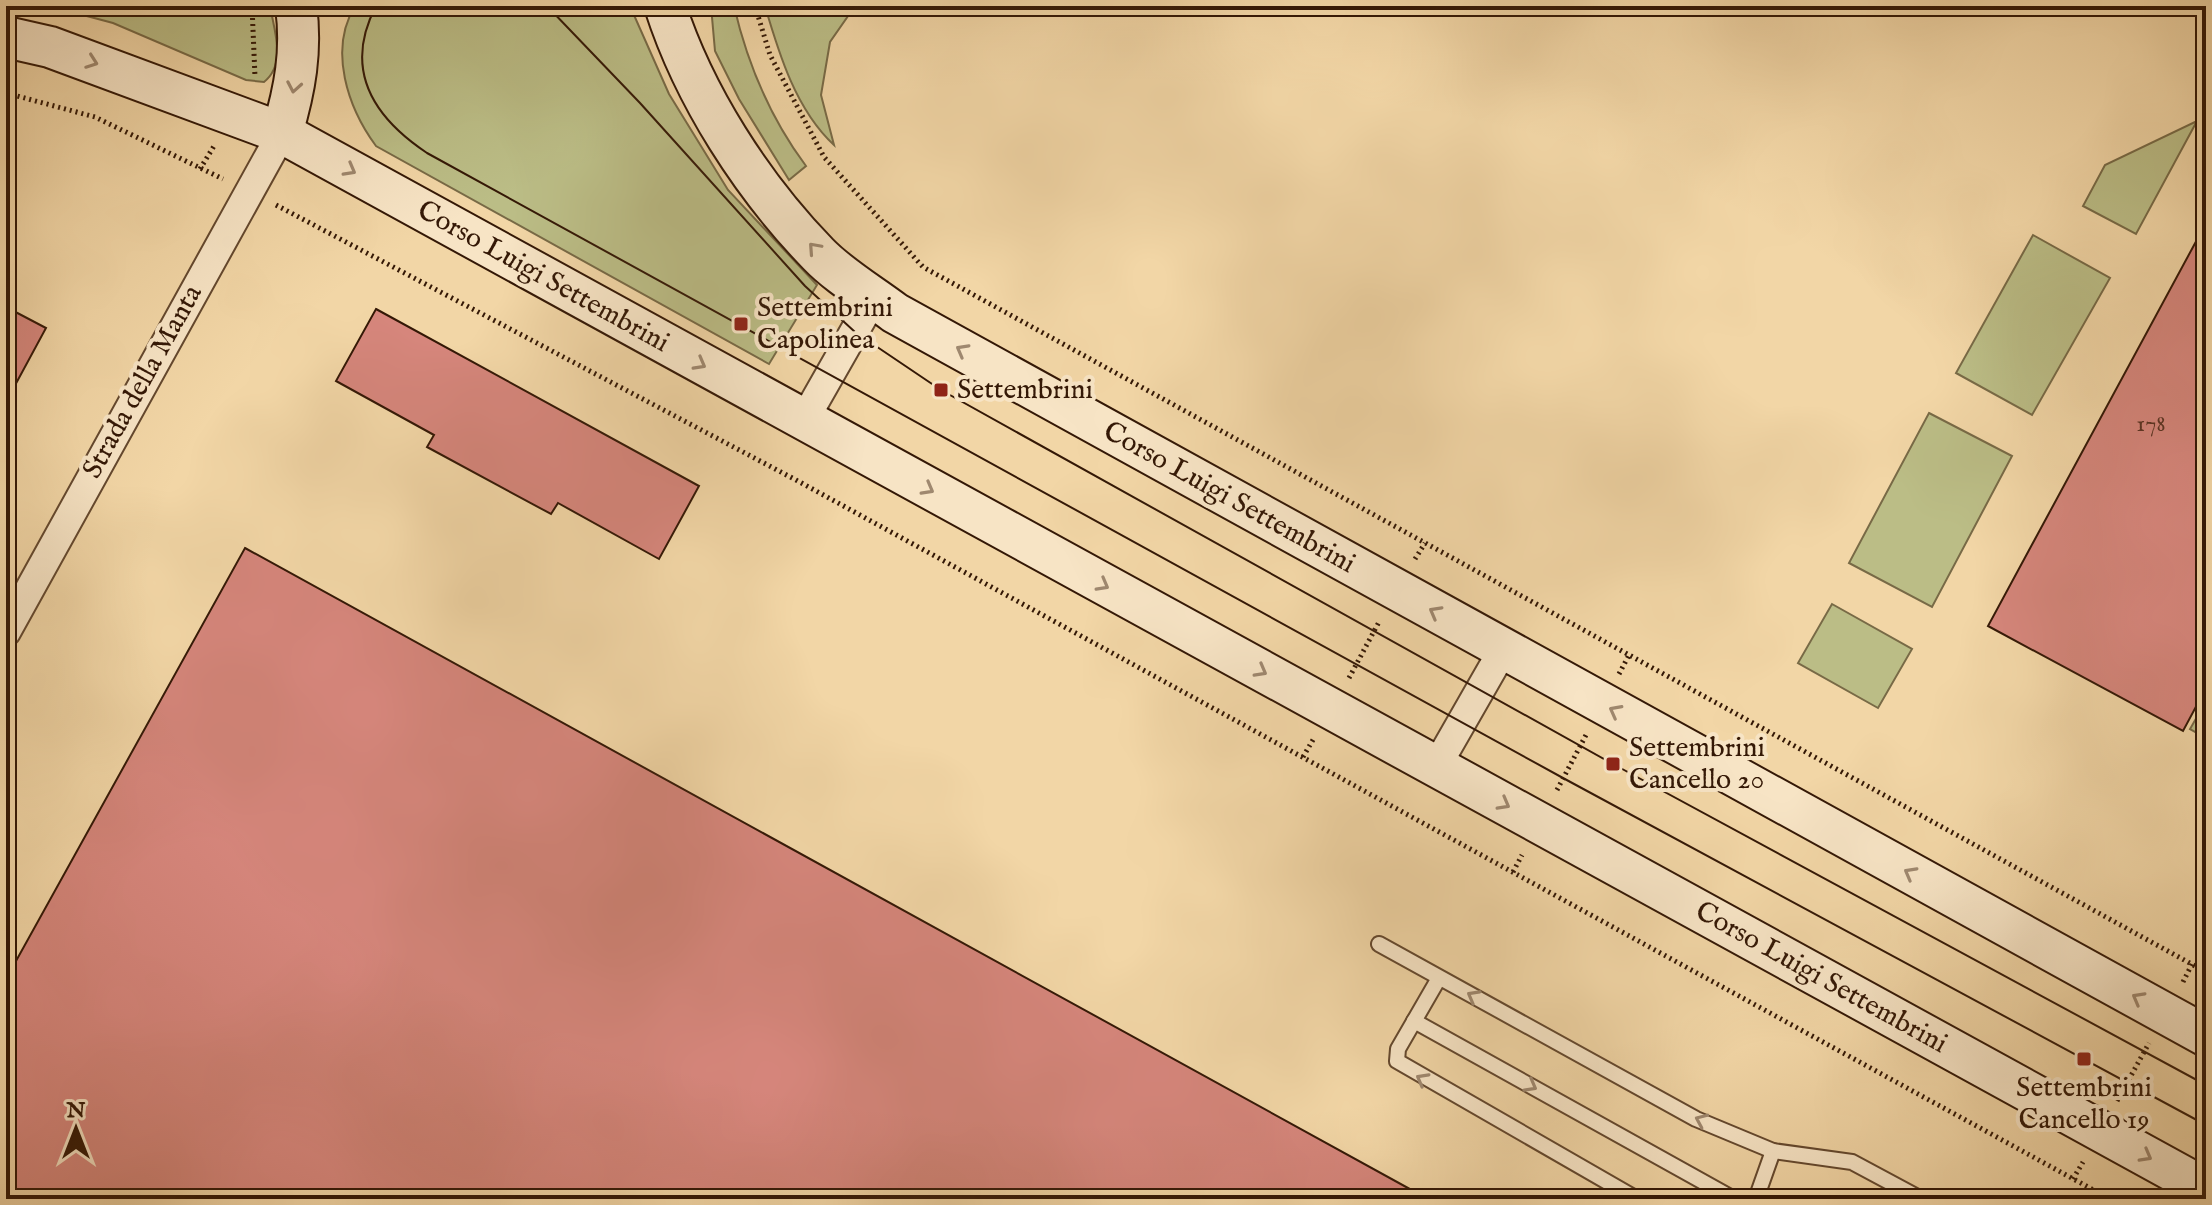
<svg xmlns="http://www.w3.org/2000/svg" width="2212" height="1205" font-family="'IM FELL English',serif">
<rect width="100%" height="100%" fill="#f2d6a6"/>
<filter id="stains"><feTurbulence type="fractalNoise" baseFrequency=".0025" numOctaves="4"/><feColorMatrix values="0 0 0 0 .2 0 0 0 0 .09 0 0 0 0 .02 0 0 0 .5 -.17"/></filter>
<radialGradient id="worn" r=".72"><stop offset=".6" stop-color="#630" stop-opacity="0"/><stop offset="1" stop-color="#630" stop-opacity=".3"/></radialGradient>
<g fill="#bbbd86" stroke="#786a46" stroke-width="2">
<path d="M49,6H270C274,30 287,64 264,82L246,80L113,23Z"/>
<path d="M355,6H630L669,94L728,190L817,285L769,364L376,146C348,108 328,50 355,6Z"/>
<path d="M711,6H734C747,62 771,119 806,166L789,180L739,99L715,51Z"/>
<path d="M765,6H855L830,42L821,95L834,145C796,110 779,54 765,6Z"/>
<polygon points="2197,121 2136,234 2083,206 2105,165"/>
<polygon points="2033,235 2110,278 2032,415 1956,373"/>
<polygon points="1929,413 2012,456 1932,607 1849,563"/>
<polygon points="1832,604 1912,649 1878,708 1798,663"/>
<polygon points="2206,701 2206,738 2190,729"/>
</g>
<g fill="#d6867c" stroke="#341806" stroke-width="2">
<polygon points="2206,223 2206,688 2183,731 1988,626"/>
<polygon points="6,307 46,328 6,402"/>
<polygon points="376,309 699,486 659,559 558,503 551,514 427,447 434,435 336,381"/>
<polygon points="245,548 1428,1199 6,1199 6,979"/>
<polygon points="2206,926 2206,947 2197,942"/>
<polygon points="1871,1189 1888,1199 1844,1199 1846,1195"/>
</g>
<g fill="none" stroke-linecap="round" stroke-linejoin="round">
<defs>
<g id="service">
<polyline points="1379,944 1696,1119 1773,1151 1852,1162 1921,1199"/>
<polyline points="1439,978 1398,1049 1397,1061 1637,1199"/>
<polyline points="1414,1021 1734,1199"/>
<polyline points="1756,1199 1773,1151"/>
</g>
<g id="minor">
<polyline points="804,420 874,297"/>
<polyline points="6,632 282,133"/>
<polyline points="1436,767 1503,650"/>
</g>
<g id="secondary">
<path d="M665,6C694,96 752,186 818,254C839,276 870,294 895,313L2206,1036"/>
<polyline points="6,37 50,47 282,133 2206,1189"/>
<path d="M282,133C295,89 302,51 296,6"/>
</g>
</defs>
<use href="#service" stroke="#64482e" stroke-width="18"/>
<use href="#minor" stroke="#64482e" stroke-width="32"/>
<use href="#secondary" stroke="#341806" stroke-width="44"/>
<g stroke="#341806" stroke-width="5" stroke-dasharray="2 4" stroke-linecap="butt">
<polyline points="252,6 255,77"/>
<polyline points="755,6 770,55 824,157 923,267 2206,972"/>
<polyline points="6,93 95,117 223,179"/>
<polyline points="200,169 214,146"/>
<polyline points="276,205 796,480 2110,1199"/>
<polyline points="1415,559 1425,543"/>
<polyline points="1619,674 1629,655"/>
<polyline points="1349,678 1380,620"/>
<polyline points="1303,757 1314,738"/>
<polyline points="1557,790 1586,735"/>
<polyline points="1513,872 1522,855"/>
<polyline points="2183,982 2192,964"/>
<polyline points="2117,1101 2149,1043"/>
<polyline points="2073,1179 2083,1162"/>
</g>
<use href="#service" stroke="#f7e4c5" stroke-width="14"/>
<use href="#minor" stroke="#f7e4c5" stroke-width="28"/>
<use href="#secondary" stroke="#f7e4c5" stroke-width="40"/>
<g stroke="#341806" stroke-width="2">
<path d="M376,6C343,69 373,117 427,153L1563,778L2206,1125"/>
<polyline points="547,6 640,103 805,286 855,332 941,390 1613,764 2206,1085"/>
</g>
</g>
<defs><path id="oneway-chevron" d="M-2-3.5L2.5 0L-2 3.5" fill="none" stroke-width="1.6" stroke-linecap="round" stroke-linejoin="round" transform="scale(2)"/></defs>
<g stroke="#9f886f">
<use href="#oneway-chevron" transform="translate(92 62) rotate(20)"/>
<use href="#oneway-chevron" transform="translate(294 87) rotate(100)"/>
<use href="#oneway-chevron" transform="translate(350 170) rotate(29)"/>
<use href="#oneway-chevron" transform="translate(814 248) rotate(-132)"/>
<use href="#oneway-chevron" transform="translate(962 350) rotate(-151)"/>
<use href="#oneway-chevron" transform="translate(700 364) rotate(29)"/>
<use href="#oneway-chevron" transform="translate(928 489) rotate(29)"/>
<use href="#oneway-chevron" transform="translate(1103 585) rotate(29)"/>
<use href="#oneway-chevron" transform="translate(1435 612) rotate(-151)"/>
<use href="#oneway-chevron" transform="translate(1261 671) rotate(29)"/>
<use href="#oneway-chevron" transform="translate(1615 711) rotate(-152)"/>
<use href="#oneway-chevron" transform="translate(1504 804) rotate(29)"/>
<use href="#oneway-chevron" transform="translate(1910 873) rotate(-151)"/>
<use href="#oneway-chevron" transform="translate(1473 996) rotate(-151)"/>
<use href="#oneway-chevron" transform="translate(2138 998) rotate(-151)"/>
<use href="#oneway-chevron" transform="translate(1422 1079) rotate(-151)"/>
<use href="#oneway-chevron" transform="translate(1531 1086) rotate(29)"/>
<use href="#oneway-chevron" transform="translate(1701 1120) rotate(-156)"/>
<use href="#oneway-chevron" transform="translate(2146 1156) rotate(29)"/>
</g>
<g fill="#8f2418" stroke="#f7e4c5" stroke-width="3">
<rect x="733" y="316" width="16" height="16" rx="4"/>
<rect x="933" y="382" width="16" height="16" rx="4"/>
<rect x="1605" y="756" width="16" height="16" rx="4"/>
<rect x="2076" y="1051" width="16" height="16" rx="4"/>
</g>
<g text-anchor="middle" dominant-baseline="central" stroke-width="8" stroke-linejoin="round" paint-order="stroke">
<g font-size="24" fill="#5c3424">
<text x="2151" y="424">178</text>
</g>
<g font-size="28" fill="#341806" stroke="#f7e4c5">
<text transform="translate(543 277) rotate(29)">Corso Luigi Settembrini</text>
<text transform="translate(143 382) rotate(-61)">Strada della Manta</text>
<text transform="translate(1229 498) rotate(29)">Corso Luigi Settembrini</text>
<text transform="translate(1821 978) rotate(29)">Corso Luigi Settembrini</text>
</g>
<g font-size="28" fill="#341806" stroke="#f7e4c5" text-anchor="start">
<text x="757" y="308">Settembrini<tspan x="757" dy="32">Capolinea</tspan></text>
<text x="957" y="390">Settembrini</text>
<text x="1629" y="748">Settembrini<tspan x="1629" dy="32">Cancello 20</tspan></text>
<text x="2084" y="1088" text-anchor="middle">Settembrini<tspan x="2084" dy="32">Cancello 19</tspan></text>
</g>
</g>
<rect width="2212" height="1205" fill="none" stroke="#f2d6a6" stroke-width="32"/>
<rect x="8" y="8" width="2196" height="1189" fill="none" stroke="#341806" stroke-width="4"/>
<rect x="16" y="16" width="2180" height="1173" fill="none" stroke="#341806" stroke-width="2"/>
<g transform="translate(76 1129)" stroke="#f7e4c5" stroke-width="6" paint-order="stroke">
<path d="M0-6L14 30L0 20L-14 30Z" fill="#341806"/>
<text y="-12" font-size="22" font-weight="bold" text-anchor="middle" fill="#341806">N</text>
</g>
<rect width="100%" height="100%" filter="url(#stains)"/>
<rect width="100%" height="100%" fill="url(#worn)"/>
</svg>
